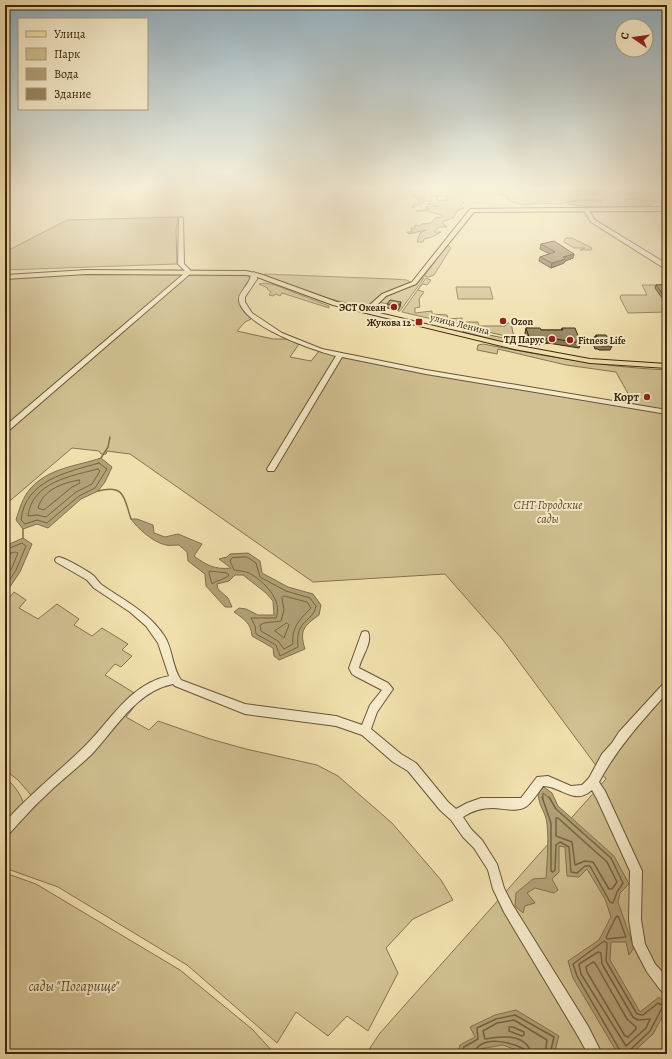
<svg xmlns="http://www.w3.org/2000/svg" width="672" height="1059" font-family="Alegreya,serif">
<rect width="100%" height="100%" fill="#f0dfac"/>
<filter id="stains"><feTurbulence type="fractalNoise" baseFrequency=".005" numOctaves="4"/><feColorMatrix values="0 0 0 0 .2 0 0 0 0 .09 0 0 0 0 .02 0 0 0 .5 -.17"/></filter>
<radialGradient id="worn" r=".72"><stop offset=".6" stop-color="#630" stop-opacity="0"/><stop offset="1" stop-color="#630" stop-opacity=".3"/></radialGradient>
<g fill="#d1c091" stroke="#867350">
<polygon points="410,187 426,187 430,192 431,195 440,196 436,198 438,199 437,201 448,200 444,196 447,196 449,193 445,192 447,190 444,187 460,187 458,190 460,191 466,187 471,187 472,189 466,191 461,200 464,203 461,204 464,208 458,210 453,218 442,222 447,227 439,227 434,232 441,232 432,237 424,239 423,242 417,242 420,233 426,230 409,234 407,232 412,232 411,228 415,228 415,225 420,226 422,224 431,223 435,218 441,217 442,215 427,211 416,211 429,209 425,207 439,206 427,204 432,203 431,201 424,201 422,204 412,208 413,205 420,202 416,199 422,199 426,197 413,197 415,195 410,195 411,191"/>
<polygon points="523,187 544,193 546,190 549,190 555,195 557,194 554,191 598,191 613,193 624,191 627,193 649,192 667,196 667,203 626,199 624,201 646,203 653,206 591,207 567,204 567,202 590,200 600,202 602,200 577,200 566,202 562,204 541,203 523,205 512,202 506,198 506,196 499,194 497,190 500,190 491,188"/>
<polygon points="178,217 176,231 177,264 5,270 5,252 67,220"/>
<polygon points="566,238 572,238 592,248 591,250 580,250 585,248 574,248 564,242 564,240"/>
<polygon points="449,246 451,248 434,275 429,277 424,276 445,247"/>
<path d="M68,274H246L250,278C239,295 233,304 251,319L245,322L237,331L273,339H286L299,344L290,357L311,361L320,350L340,355L635,406L616,372L566,365L498,349L497,354L477,350L478,345L483,344C546,356 602,367 667,370V1054H366L380,1033L606,779L503,640L445,574L313,582L130,454L107,451L106,454H101L99,451L72,448L5,505V279Z"/>
<polygon points="265,274 392,279 407,280 411,283 380,295 367,307 361,307 320,296 262,275"/>
<path d="M422,278H424L400,311H398L401,306L377,302C391,292 409,290 422,278Z"/>
<polygon points="426,278 431,280 427,285 422,284 418,290 424,292 419,299 420,307 415,308 415,313 432,311 432,314 447,315 448,319 462,318 463,322 478,322 479,326 505,326 507,323 511,323 514,338 402,312"/>
<polygon points="265,283 275,285 329,306 329,308 282,293 280,296 276,294 273,296 269,295 271,292 267,289 268,288 259,284"/>
<polygon points="642,285 667,285 667,312 628,313 620,298 621,295 647,295"/>
<polygon points="456,287 490,287 493,299 458,299"/>
<polygon points="464,330 514,340 513,342 507,343 463,332"/>
<polygon points="14,592 26,600 19,608 38,619 57,604 79,619 74,625 92,636 102,628 128,644 122,650 132,656 121,667 115,664 105,675 136,694 134,707 126,717 149,730 158,721 210,739 246,749 317,765 338,776 392,823 441,880 453,900 413,919 386,948 398,973 368,1031 347,1016 328,1036 296,1012 277,1043 187,965 58,887 5,868 5,837 37,802 18,780 5,770 5,603"/>
<path d="M5,778C13,783 22,796 24,805L5,826Z"/>
<polygon points="5,873 36,884 180,970 252,1029 275,1054 5,1054"/>
</g>
<g fill="#b2a076" stroke="#826f4c">
<path d="M101,458L112,467L105,482L98,491L81,499L48,528L37,524L23,529L16,520C19,510 23,497 30,489C48,468 77,466 101,458Z"/>
<path d="M131,519H137L153,525L154,533L165,537L178,534L202,544L194,556C206,565 215,570 231,568L219,559L227,557L230,554L248,553L260,561L262,573L288,587L313,594L321,605L319,615C304,626 299,630 305,649L279,660L274,656L273,648L252,636C251,623 244,619 234,612L239,608L246,609L258,615H274L273,601L266,593L243,575H235L229,581L217,584L218,589L228,598L232,607H225L206,586L205,574L188,561L187,552L179,545C175,545 170,546 166,545C154,543 137,528 131,519Z"/>
<polygon points="23,538 32,544 20,572 5,594 5,546"/>
<path d="M544,787L552,793L558,806L614,856L629,884L620,893L618,902L634,948L629,955L626,942H611L610,960L640,1012L659,997L667,1004V1008L653,1034L631,1054H618L573,978L568,961L599,940L611,917L605,899L587,869L579,877L567,876L565,847L559,846V872L552,879L558,890L554,893L535,888L527,893L535,903L525,906L523,913L515,906L516,893L533,879L546,878C547,860 549,842 547,824C546,811 538,807 538,791Z"/>
<polygon points="516,1010 559,1036 554,1054 527,1054 503,1045 480,1049 476,1054 457,1054 460,1045 475,1037 470,1027 495,1015"/>
</g>
<g fill="none" stroke-linecap="round" stroke-linejoin="round">
<g stroke="#766342" stroke-width="1">
<path d="M99,463L107,469L95,488L79,496L47,523L37,520L25,524L21,520C25,480 68,472 99,463Z"/>
<path d="M98,469L100,471L92,484L76,492L46,517L37,515L28,516C32,482 71,476 98,469Z"/>
<path d="M79,480L80,483L72,487L44,510L38,508C43,490 62,483 79,480Z"/>
<polyline points="5,550 22,543 26,546 16,570 5,587"/>
<polyline points="5,555 15,552 18,553 12,568 5,578"/>
<path d="M247,557L256,563L260,577L286,591L310,598L316,606C313,623 295,618 298,647L280,656L276,645L256,634L255,626L251,618H276C283,600 264,581 249,573C244,571 239,571 234,570L230,561L232,558Z"/>
<path d="M210,571L227,573L229,575C224,580 217,580 212,584L209,573Z"/>
<path d="M284,596L307,602L311,608C300,619 291,628 293,644L284,649L278,641L261,631L260,625L264,623L281,621L284,610L282,598Z"/>
<polygon points="287,623 289,625 284,638 275,631"/>
<polyline points="543,798 543,793 549,798"/>
</g>
<g stroke="#766342" stroke-width="1.5">
<polyline points="542,797 551,823 551,871 553,872 555,870 556,845 560,842 569,847 571,872 577,873 585,866 590,866 610,902 613,903 617,892 623,883 611,858 556,809 549,797"/>
<polygon points="556,818 558,818 607,862 617,882 612,889 609,889 593,862 585,861 575,865 572,842 556,836"/>
<polygon points="618,916 626,937 607,939 606,937 616,917"/>
<polygon points="598,952 601,953 602,964 633,1017 638,1020 650,1019 646,1028 626,1046 581,974 579,964"/>
<polygon points="593,962 595,963 627,1019 636,1027 636,1029 628,1037 625,1036 587,972 586,967"/>
<polygon points="509,1027 513,1027 524,1032 524,1035 522,1036 509,1031"/>
<polyline points="461,1054 464,1047 478,1039 477,1028 496,1019 515,1015 554,1037 550,1054"/>
<path d="M473,1054C482,1034 510,1042 524,1049L526,1054"/>
<path d="M531,1054C527,1033 500,1036 485,1039L483,1031L497,1023L514,1020L547,1040L545,1054"/>
<polyline points="622,1054 577,976 573,964 604,941 607,943 606,961 637,1014 643,1015 658,1003 663,1006 650,1031 630,1050 629,1054"/>
</g>
<g stroke="#826f4c" stroke-width="1.5">
<polyline points="101,458 108,447 110,437"/>
<path d="M98,491C126,484 124,499 131,519"/>
<polyline points="23,529 23,538"/>
</g>
<defs>
<g id="minor">
<polygon points="583,208 587,208 595,220 662,261 667,265 667,270 591,222 583,209"/>
<polygon points="181,217 183,218 184,264 191,271 191,273 7,432 5,432 5,426 186,272 178,264 179,218"/>
<path d="M254,272L257,274V279L245,297V302L252,313L282,333L322,349L426,370L667,410V414L426,374L342,357L274,471H268L267,469L336,356C313,350 245,327 239,301C237,293 251,284 251,274Z"/>
<path d="M59,557C67,559 88,571 94,576C97,579 99,583 102,585C125,601 150,613 165,637C173,651 172,667 181,680L245,704L336,716L362,725L370,705L382,690L355,676L352,674L349,668L362,632L365,631L368,632C373,643 361,657 359,668L388,683L393,689L377,712L371,729L401,754L416,763L448,802L456,809L467,803L481,798H521L537,777L548,776L571,786L582,785L589,778L602,754L612,743L619,732L664,683L667,682V693C642,721 617,748 599,782L605,791L642,871L641,920L645,944L655,964L667,977V993L662,992L647,972L633,945L629,920L630,871L597,799L592,790C574,806 561,786 543,786C539,792 532,802 527,806C518,813 503,808 493,808C481,808 472,811 463,817L471,829L482,840L497,864L504,888L512,904L588,1026L602,1054H588L578,1036L504,912L493,889L488,870L474,848L463,837L451,820L440,810L408,771L393,762L362,735L336,726L245,714L175,686L173,684C135,692 116,729 91,755C75,770 58,783 43,798C31,809 20,822 9,834L5,836V822C29,795 57,773 83,748C110,722 129,684 169,676L158,643L146,626L130,612L94,588L87,580L56,562L55,560L56,558Z"/>
</g>
<polygon id="major" points="667,207 667,211 474,212 416,284 386,296 371,311 514,345 590,359 667,364 667,368 590,363 514,349 333,305 257,277 246,275 87,274 5,279 5,275 87,270 246,271 260,274 337,302 365,309 382,294 412,282 470,209"/>
</defs>
<use href="#minor" stroke="#685436" stroke-width="2"/>
<use href="#major" stroke="#3b260e" stroke-width="2"/>
<use href="#minor" fill="#f5eac9" fill-rule="evenodd"/>
<use href="#major" fill="#f0dfac" fill-rule="evenodd"/>
</g>
<g fill="#847353" stroke="#3b260e">
<polygon points="541,244 574,254 573,258 565,261 564,263 551,268 539,261 540,257 550,254 540,249"/>
<polygon points="656,285 667,285 667,305 655,288"/>
<polygon points="401,302 400,306 398,310 387,308 387,304"/>
<polygon points="526,328 541,330 561,330 562,328 581,343 579,348 548,343 537,345 529,345 525,333"/>
<polygon points="596,335 612,346 610,350 599,350 598,349 595,349 592,341 594,337 595,337"/>
</g>
<g fill="#6b5e43" stroke="#3b260e">
<polygon points="574,254 573,258 565,261 564,263 551,268 552,263 563,257"/>
<polygon points="401,302 400,306 398,310 399,305"/>
<polygon points="549,338 548,343 537,345 538,341"/>
</g>
<g fill="#998660" stroke="#3b260e">
<polygon points="554,241 574,254 563,257 565,259 552,263 540,257 555,252 541,244"/>
<polygon points="656,285 667,285 667,300"/>
<polygon points="390,300 401,302 399,305 387,304"/>
<polygon points="526,328 540,328 541,330 563,330 562,328 575,328 581,343 549,338 538,341 530,340"/>
<polygon points="596,335 606,335 612,346 601,346 600,344 597,344 594,337 597,337"/>
</g>
<linearGradient id="sky" x2="0" y2="1"><stop stop-color="#92acba"/><stop offset="0.56" stop-color="#f8f1da"/><stop offset="1" stop-color="#f8f1da" stop-opacity="0"/></linearGradient>
<rect width="672" height="336" fill="url(#sky)"/>
<g fill="#8f2418" stroke="#f5eac9" stroke-width="1.5">
<circle cx="394" cy="307" r="4"/>
<circle cx="503" cy="321" r="4"/>
<rect x="415" y="318" width="8" height="8" rx="2"/>
<circle cx="552" cy="339" r="4"/>
<circle cx="570" cy="340" r="4"/>
<circle cx="647" cy="397" r="4"/>
</g>
<g text-anchor="middle" dominant-baseline="central" stroke-width="4" stroke-linejoin="round" paint-order="stroke">
<g font-size="10" font-weight="bold" fill="#3b260e" stroke="#f5eac9" text-anchor="end">
<text x="386" y="307">ЭСТ Океан</text>
<text x="511" y="321" text-anchor="start">Ozon</text>
<text x="411" y="322">Жукова 12</text>
<text x="544" y="339">ТД Парус</text>
<text x="578" y="340" text-anchor="start">Fitness Life</text>
</g>
<g font-size="10" fill="#3b260e" stroke="#f5eac9">
<text transform="translate(460 324) rotate(14)">улица Ленина</text>
</g>
<g font-size="12" font-weight="bold" fill="#3b260e" stroke="#f5eac9" text-anchor="end">
<text x="639" y="397">Корт</text>
</g>
<g font-size="12" font-style="italic" fill="#604c2f" stroke="#f5eac9">
<text x="548" y="505">СНТ Городские<tspan x="548" dy="14">сады</tspan></text>
</g>
<g font-size="14" font-style="italic" fill="#604c2f" stroke="#f5eac9">
<text x="74" y="986">сады "Погарище"</text>
</g>
</g>
<rect width="672" height="1059" fill="none" stroke="#f0dfac" stroke-width="20"/>
<rect x="6" y="6" width="660" height="1047" fill="none" stroke="#3b260e" stroke-width="2"/>
<rect x="10" y="10" width="652" height="1039" fill="none" stroke="#3b260e"/>
<rect x="18" y="18" width="130" height="92" fill="#f5eac9" stroke="#ab9c7e"/>
<rect x="26" y="31" width="20" height="6" fill="#f0dfac" stroke="#ab9c7e"/>
<text x="54" y="38" font-size="12" fill="#3b260e">Улица</text>
<rect x="26" y="48" width="20" height="12" fill="#d1c091" stroke="#ab9c7e"/>
<text x="54" y="58" font-size="12" fill="#3b260e">Парк</text>
<rect x="26" y="68" width="20" height="12" fill="#b2a076" stroke="#ab9c7e"/>
<text x="54" y="78" font-size="12" fill="#3b260e">Вода</text>
<rect x="26" y="88" width="20" height="12" fill="#998660" stroke="#ab9c7e"/>
<text x="54" y="98" font-size="12" fill="#3b260e">Здание</text>
<g transform="translate(634 38) rotate(283)"><circle r="19" fill="#f5eac9" stroke="#ab9c7e"/>
<path d="M0-3L7 15L0 10L-7 15Z" fill="#8f2418"/>
<text y="-6" font-size="11" font-weight="bold" text-anchor="middle" fill="#3b260e">С</text>
</g>
<rect width="100%" height="100%" filter="url(#stains)"/>
<rect width="100%" height="100%" fill="url(#worn)"/>
</svg>
